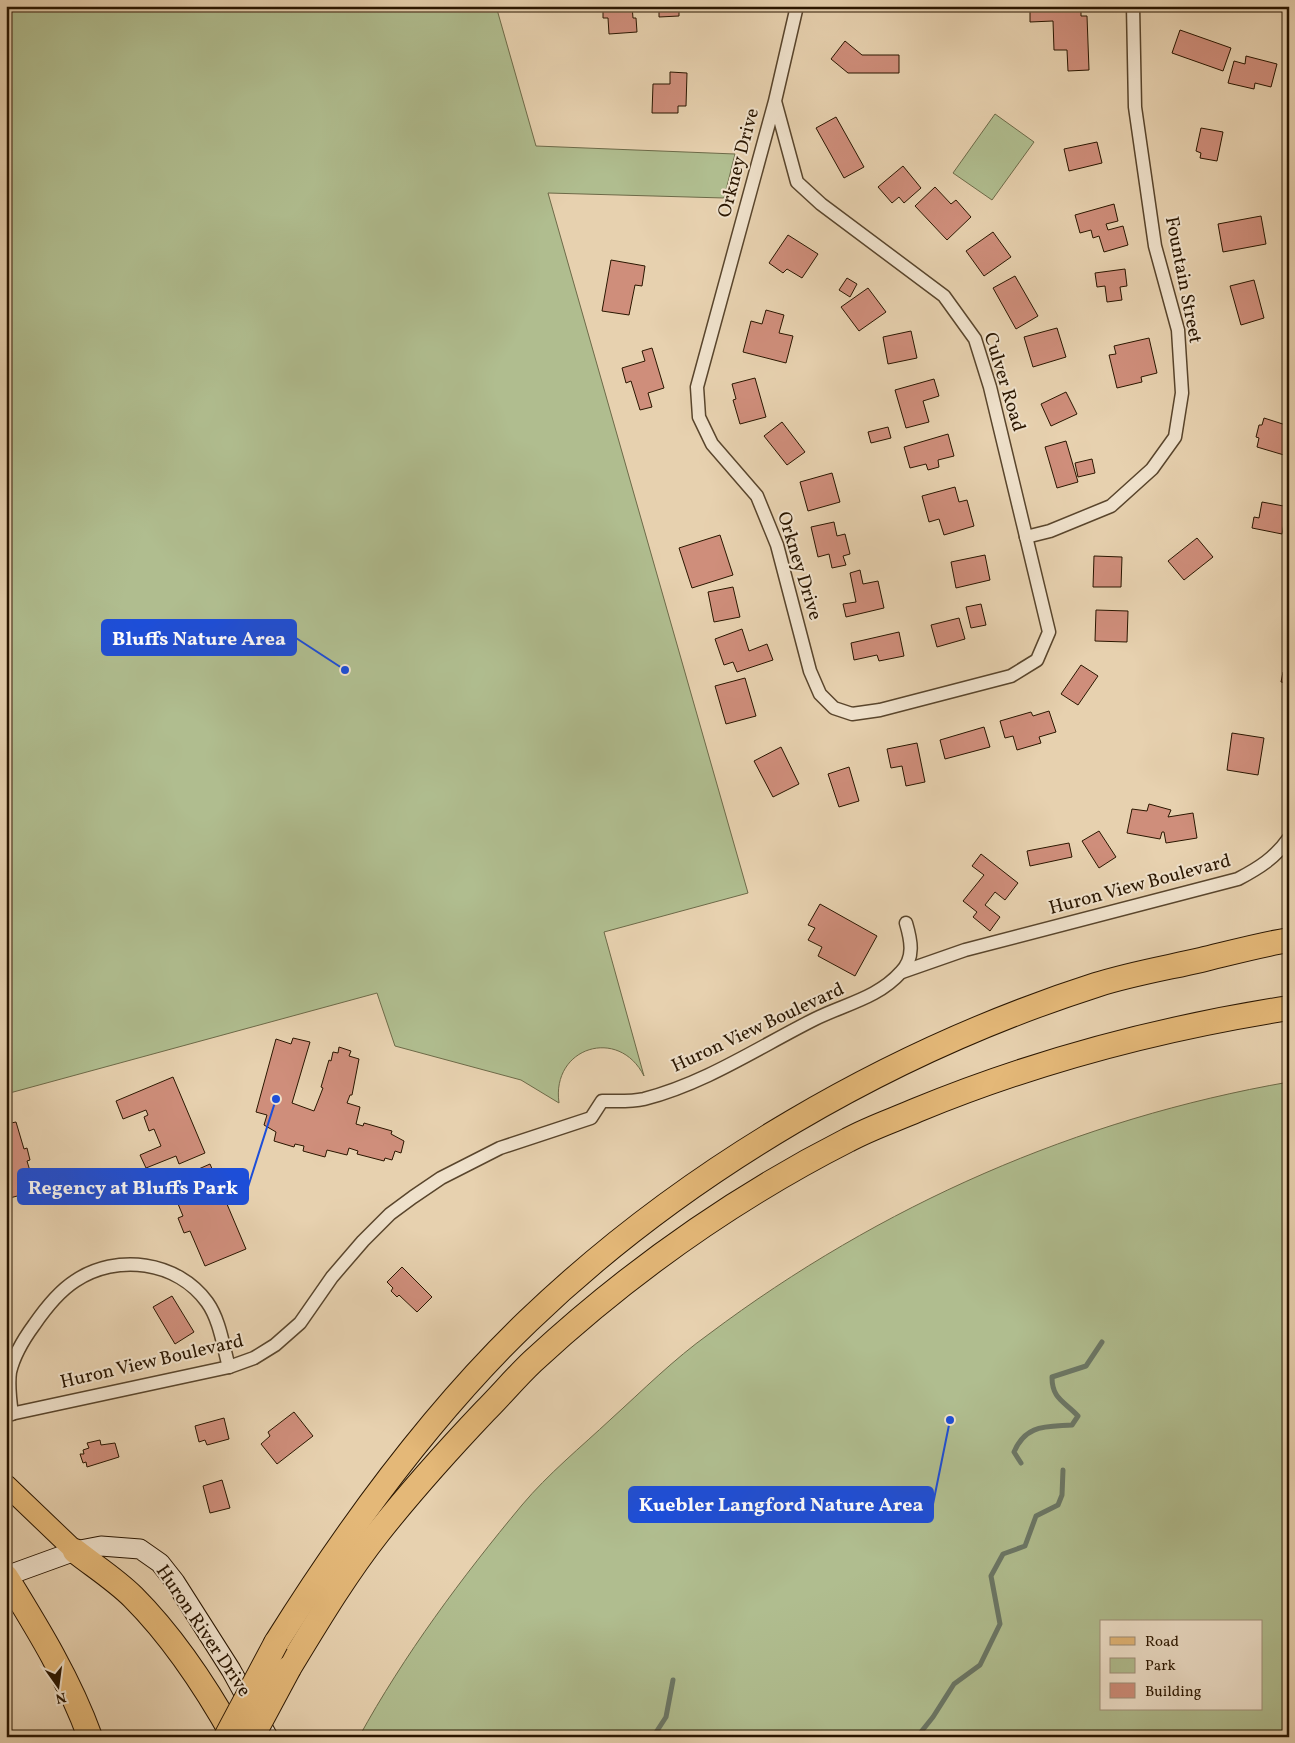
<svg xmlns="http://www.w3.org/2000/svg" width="1295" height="1743" font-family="Vollkorn,serif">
<rect width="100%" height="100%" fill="#e7d1af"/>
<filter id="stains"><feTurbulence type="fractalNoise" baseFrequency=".004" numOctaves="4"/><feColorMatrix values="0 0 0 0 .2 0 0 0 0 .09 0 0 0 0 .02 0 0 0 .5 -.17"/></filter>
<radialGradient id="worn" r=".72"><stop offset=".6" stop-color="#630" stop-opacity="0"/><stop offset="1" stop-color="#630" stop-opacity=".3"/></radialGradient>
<g fill="#b0bd8f" stroke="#6d6a48" fill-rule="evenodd">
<path d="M6,6H496L536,146L735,154L724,198L548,193L748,893L604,932L644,1076C619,1026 551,1047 559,1103L521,1080L395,1046L377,993L6,1094Z"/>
<polygon points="995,114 1034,142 992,200 953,173"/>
<path d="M1289,1082V1737H359C404,1655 462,1577 522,1505C548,1474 581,1447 611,1419C643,1390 674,1359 709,1334C881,1205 1077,1119 1289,1082ZM1101,1622H1261V1709H1101Z"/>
</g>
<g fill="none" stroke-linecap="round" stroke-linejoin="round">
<g stroke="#6b7766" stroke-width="5">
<path d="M1021,1463L1014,1452C1026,1424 1046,1427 1072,1425L1078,1416C1064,1401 1052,1399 1052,1377L1086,1366L1102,1342"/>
<polyline points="519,1733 519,1737"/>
<polyline points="653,1737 666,1717 673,1680"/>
<polyline points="917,1737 933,1717 954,1684 980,1665 1000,1624 991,1576 1003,1554 1025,1546 1036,1516 1058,1505 1062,1495 1063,1470"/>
</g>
</g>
<g fill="#cf8e7b" stroke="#2a1600">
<polygon points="603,6 632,6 633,18 636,18 637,32 609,34 608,18 603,18"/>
<polygon points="659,6 679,6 679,16 659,17"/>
<polygon points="1059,6 1081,7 1081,16 1087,16 1089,70 1068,71 1067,50 1054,50 1053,21 1030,22 1030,7"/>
<polygon points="1180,30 1231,48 1223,71 1172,53"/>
<polygon points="845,41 862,55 899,55 899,73 848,73 831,59"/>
<polygon points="1246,56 1277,64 1271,87 1255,83 1254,89 1228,83 1234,61 1245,64"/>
<polygon points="670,72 687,73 686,106 678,106 678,113 652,113 653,84 670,84"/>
<polygon points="836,117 864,167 844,178 816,128"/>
<polygon points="1201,128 1223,132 1217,161 1200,158 1201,153 1196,151"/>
<polygon points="1097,142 1102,163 1069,171 1064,149"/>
<polygon points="903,166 921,188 904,203 899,197 892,203 878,187"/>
<polygon points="935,187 951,204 956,200 971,217 947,240 915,206"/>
<polygon points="1114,204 1118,221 1106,224 1108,230 1123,226 1128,245 1104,252 1099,236 1093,238 1091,230 1080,233 1075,215"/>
<polygon points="1261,216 1266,244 1223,252 1218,224"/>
<polygon points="993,232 1011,257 984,276 966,251"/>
<polygon points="788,235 818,254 802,278 787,269 783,273 769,263"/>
<polygon points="611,260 645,266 642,286 635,285 629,315 602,311"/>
<polygon points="1125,269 1127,286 1120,287 1122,300 1107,302 1105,286 1097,287 1095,273"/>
<polygon points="1015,276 1038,316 1016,329 993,288"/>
<polygon points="847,278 857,284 850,297 839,290"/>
<polygon points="1254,280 1264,318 1241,325 1230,286"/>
<polygon points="868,288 886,312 859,331 841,307"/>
<polygon points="766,310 784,315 779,333 793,336 786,363 743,352 751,321 762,324"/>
<polygon points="1057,328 1066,357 1033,367 1024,337"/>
<polygon points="911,331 917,358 888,364 883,337"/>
<polygon points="1149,338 1157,373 1141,377 1142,382 1117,388 1109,355 1116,354 1114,346"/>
<polygon points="652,348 664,388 648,393 652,407 640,410 631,381 626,383 622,368 645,361 642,351"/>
<polygon points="755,378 766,417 740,424 733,400 736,399 732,384"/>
<polygon points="934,379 939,396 923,401 929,422 906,428 895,390"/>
<polygon points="1066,392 1077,414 1051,426 1041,404"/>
<polygon points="1264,418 1289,426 1289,439 1284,455 1257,447 1259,438 1256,437 1259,425 1262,425"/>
<polygon points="782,422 805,452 787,465 764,436"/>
<polygon points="888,427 891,438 871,443 868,432"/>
<polygon points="948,434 954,456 938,460 939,467 928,470 926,464 910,468 904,447"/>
<polygon points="1066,441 1078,482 1057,488 1045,447"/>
<polygon points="1092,459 1095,473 1078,477 1075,463"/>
<polygon points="832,473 840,502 808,511 800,482"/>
<polygon points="955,487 959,502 967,500 974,526 944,535 939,519 929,522 922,496"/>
<polygon points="1262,502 1289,507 1289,519 1285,518 1282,534 1252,528 1254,517 1259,518"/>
<polygon points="834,522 837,536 845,534 850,554 843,556 846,565 832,568 829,554 818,557 811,527"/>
<polygon points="720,535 733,575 692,588 679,548"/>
<polygon points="1197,538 1213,557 1184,580 1168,561"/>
<polygon points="985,555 990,580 956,588 951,562"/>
<polygon points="1094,556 1122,557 1121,587 1093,587"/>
<polygon points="860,570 863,584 878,581 884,608 846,617 843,604 856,602 850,573"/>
<polygon points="733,587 740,617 714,622 708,592"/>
<polygon points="981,604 986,625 971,628 966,607"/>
<polygon points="1096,610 1128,611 1127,642 1095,641"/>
<polygon points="959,618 965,639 937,647 931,625"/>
<polygon points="742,629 749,651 767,644 773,660 737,672 733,662 724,665 715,639"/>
<polygon points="899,632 904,656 879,661 877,655 854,660 851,643"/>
<polygon points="1081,665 1098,676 1078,705 1061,694"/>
<polygon points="1283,672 1289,673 1289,683 1281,682"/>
<polygon points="745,678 756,716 726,724 715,686"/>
<polygon points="1049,711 1056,732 1039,737 1041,743 1017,750 1013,736 1005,738 1000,721 1031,712 1033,716"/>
<polygon points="984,727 990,747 945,759 940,740"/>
<polygon points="1232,733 1264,738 1258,775 1227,770"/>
<polygon points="917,743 925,782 906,786 902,766 891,768 887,749"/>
<polygon points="781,747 799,784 773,797 754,761"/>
<polygon points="849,767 859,801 839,807 828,774"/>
<polygon points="1149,804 1171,810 1168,817 1193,813 1197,838 1166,843 1164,832 1162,832 1160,839 1127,833 1132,809 1147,811"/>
<polygon points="1099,831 1116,857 1099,868 1082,841"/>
<polygon points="1069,843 1072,857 1030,866 1027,851"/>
<polygon points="981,854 1018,883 1005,900 995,892 985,905 1000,917 990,931 973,917 977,912 963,901 984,875 972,866"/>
<polygon points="820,904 877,936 855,976 818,956 822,947 808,940 815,928 808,925"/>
<polygon points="293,1038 310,1042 292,1103 314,1111 323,1088 321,1087 329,1060 331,1061 333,1052 338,1053 339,1047 351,1051 349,1056 359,1059 352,1095 350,1095 347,1103 360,1107 356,1124 363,1126 364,1123 392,1131 391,1134 404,1141 401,1153 395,1151 392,1160 385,1158 384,1161 357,1154 358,1151 349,1148 347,1155 327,1150 325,1157 303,1151 304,1146 295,1144 294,1147 274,1141 276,1132 264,1125 267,1115 256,1112 276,1039 291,1044"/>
<polygon points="173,1077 205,1153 179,1164 176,1156 146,1168 140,1155 161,1146 154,1129 149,1131 144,1117 148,1115 146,1110 123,1119 116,1101"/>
<polygon points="16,1122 24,1149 27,1148 30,1160 27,1161 36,1191 6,1199 6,1124"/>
<polygon points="210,1164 246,1249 205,1266 190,1231 184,1233 178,1218 183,1216 169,1182"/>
<polygon points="402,1267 432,1297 417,1312 399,1295 397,1297 391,1291 393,1288 387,1282"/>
<polygon points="172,1296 194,1332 175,1344 153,1307"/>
<polygon points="294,1412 313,1436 277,1464 261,1444 270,1436 268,1432"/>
<polygon points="224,1418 229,1439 207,1445 205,1440 199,1442 195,1426"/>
<polygon points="100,1440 101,1445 115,1443 119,1457 87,1467 86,1462 83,1463 80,1454 84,1454 83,1450 89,1448 87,1443"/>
<polygon points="222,1480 230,1508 210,1513 203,1486"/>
</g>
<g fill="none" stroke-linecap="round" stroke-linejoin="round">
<defs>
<g id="street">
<polyline points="775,101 797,182 821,204 944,296 975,339 990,387 1049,632 1037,660 1011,676 880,710 852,714 834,708 820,694 810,671 777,545 757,496 712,444 699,417 697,387 775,101 797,6"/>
<polyline points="1026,537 1050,531 1111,506 1152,469 1175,437 1182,393 1178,330 1155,246 1135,107 1133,6"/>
<path d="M902,972L965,950L1238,879C1259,868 1275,858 1289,838"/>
<path d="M12,1414C10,1400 8,1386 10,1372C14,1355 23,1340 34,1325C45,1309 58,1292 75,1281C117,1253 177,1261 207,1302C220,1320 223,1346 229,1367"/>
<path d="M6,1415L229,1367L254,1358L275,1345L300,1323L332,1277L363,1241L390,1214L413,1197L441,1178L500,1148L591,1118L602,1101C616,1101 631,1102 644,1099C706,1083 759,1047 815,1019C845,1004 878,998 901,972C915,958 911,940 906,923"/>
</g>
<polyline id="secondary" points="6,1576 75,1551 101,1546 140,1549 160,1563 175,1582 231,1670 268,1737"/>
<polyline id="primary" points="6,1485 75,1551"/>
<g id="highway">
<path d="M75,1551C94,1566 116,1580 133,1597C174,1638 206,1687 234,1737"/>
<path d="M6,1577C38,1629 69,1679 90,1737"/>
<path d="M276,1643C348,1528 430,1415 528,1321C684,1171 890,1051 1096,985C1130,974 1166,968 1201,960C1230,953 1259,945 1289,940"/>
<path d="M289,1668C317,1622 345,1575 378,1533C412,1490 448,1450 485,1411C501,1395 516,1377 533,1361C626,1275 734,1198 848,1140C870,1128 894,1120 917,1110C1036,1061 1161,1028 1289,1008"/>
</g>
</defs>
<use href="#street" stroke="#59452c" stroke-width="15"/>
<use href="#secondary" stroke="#2a1600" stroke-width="21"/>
<use href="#primary" stroke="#2a1600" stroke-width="22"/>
<use href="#highway" stroke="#2a1600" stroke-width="26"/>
<use href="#street" stroke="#efe1cb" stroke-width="12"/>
<use href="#secondary" stroke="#efe1cb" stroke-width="19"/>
<use href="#primary" stroke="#e4b878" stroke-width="20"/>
<use href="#highway" stroke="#e4b878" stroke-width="24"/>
<defs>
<g id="highway-bridge">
<polyline points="226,1737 276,1643"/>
<polyline points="252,1737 289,1668"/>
</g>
</defs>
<use href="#highway-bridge" stroke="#2a1600" stroke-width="26" stroke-linecap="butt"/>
<use href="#highway-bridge" stroke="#e4b878" stroke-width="24"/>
</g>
<g text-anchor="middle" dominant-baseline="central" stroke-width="4" stroke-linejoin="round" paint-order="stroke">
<g font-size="19" fill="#2a1600" stroke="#efe1cb">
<text transform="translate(739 163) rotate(-75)">Orkney Drive</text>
<text transform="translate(1183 280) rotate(79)">Fountain Street</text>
<text transform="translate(1004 382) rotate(73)">Culver Road</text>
<text transform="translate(799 566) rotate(73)">Orkney Drive</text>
<text transform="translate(1140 885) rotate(-15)">Huron View Boulevard</text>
<text transform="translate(758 1028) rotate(-25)">Huron View Boulevard</text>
<text transform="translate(152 1362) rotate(-13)">Huron View Boulevard</text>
<text transform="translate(203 1631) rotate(56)">Huron River Drive</text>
</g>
</g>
<path fill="none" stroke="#1d4ed8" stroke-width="2" d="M345 670L296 638M276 1099L248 1187M950 1420L933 1504"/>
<g fill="#1d4ed8" stroke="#efe1cb" stroke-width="2">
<circle cx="345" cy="670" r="5"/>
<circle cx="276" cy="1099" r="5"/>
<circle cx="950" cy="1420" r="5"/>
</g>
<g fill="#1d4ed8" stroke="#1d4ed8" stroke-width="2">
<rect x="102" y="620" width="194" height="35" rx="5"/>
<rect x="18" y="1169" width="230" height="35" rx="5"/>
<rect x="629" y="1487" width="304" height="35" rx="5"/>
</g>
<g font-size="20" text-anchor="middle" font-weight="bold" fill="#fff">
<text x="199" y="645">Bluffs Nature Area</text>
<text x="133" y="1194">Regency at Bluffs Park</text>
<text x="781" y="1511">Kuebler Langford Nature Area</text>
</g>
<rect width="1295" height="1743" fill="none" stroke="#e7d1af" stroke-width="25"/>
<rect x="8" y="8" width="1280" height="1728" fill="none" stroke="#2a1600" stroke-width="2.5"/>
<rect x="12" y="12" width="1270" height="1718" fill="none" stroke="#2a1600"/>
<rect x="1100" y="1620" width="162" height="90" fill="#efe1cb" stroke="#a0907a"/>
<rect x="1110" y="1637" width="25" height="8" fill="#e4b878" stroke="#a0907a"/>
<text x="1145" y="1646" font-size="15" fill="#2a1600">Road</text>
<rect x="1110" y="1658" width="25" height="15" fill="#b0bd8f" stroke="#a0907a"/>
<text x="1145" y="1670" font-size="15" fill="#2a1600">Park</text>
<rect x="1110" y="1683" width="25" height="15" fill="#cf8e7b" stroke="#a0907a"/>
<text x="1145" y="1696" font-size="15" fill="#2a1600">Building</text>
<g transform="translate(58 1686) rotate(166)" stroke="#efe1cb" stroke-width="4" paint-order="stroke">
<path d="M0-4L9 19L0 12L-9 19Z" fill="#2a1600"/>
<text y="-8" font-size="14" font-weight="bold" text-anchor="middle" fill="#2a1600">N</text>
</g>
<rect width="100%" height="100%" filter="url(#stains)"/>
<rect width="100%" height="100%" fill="url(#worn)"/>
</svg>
